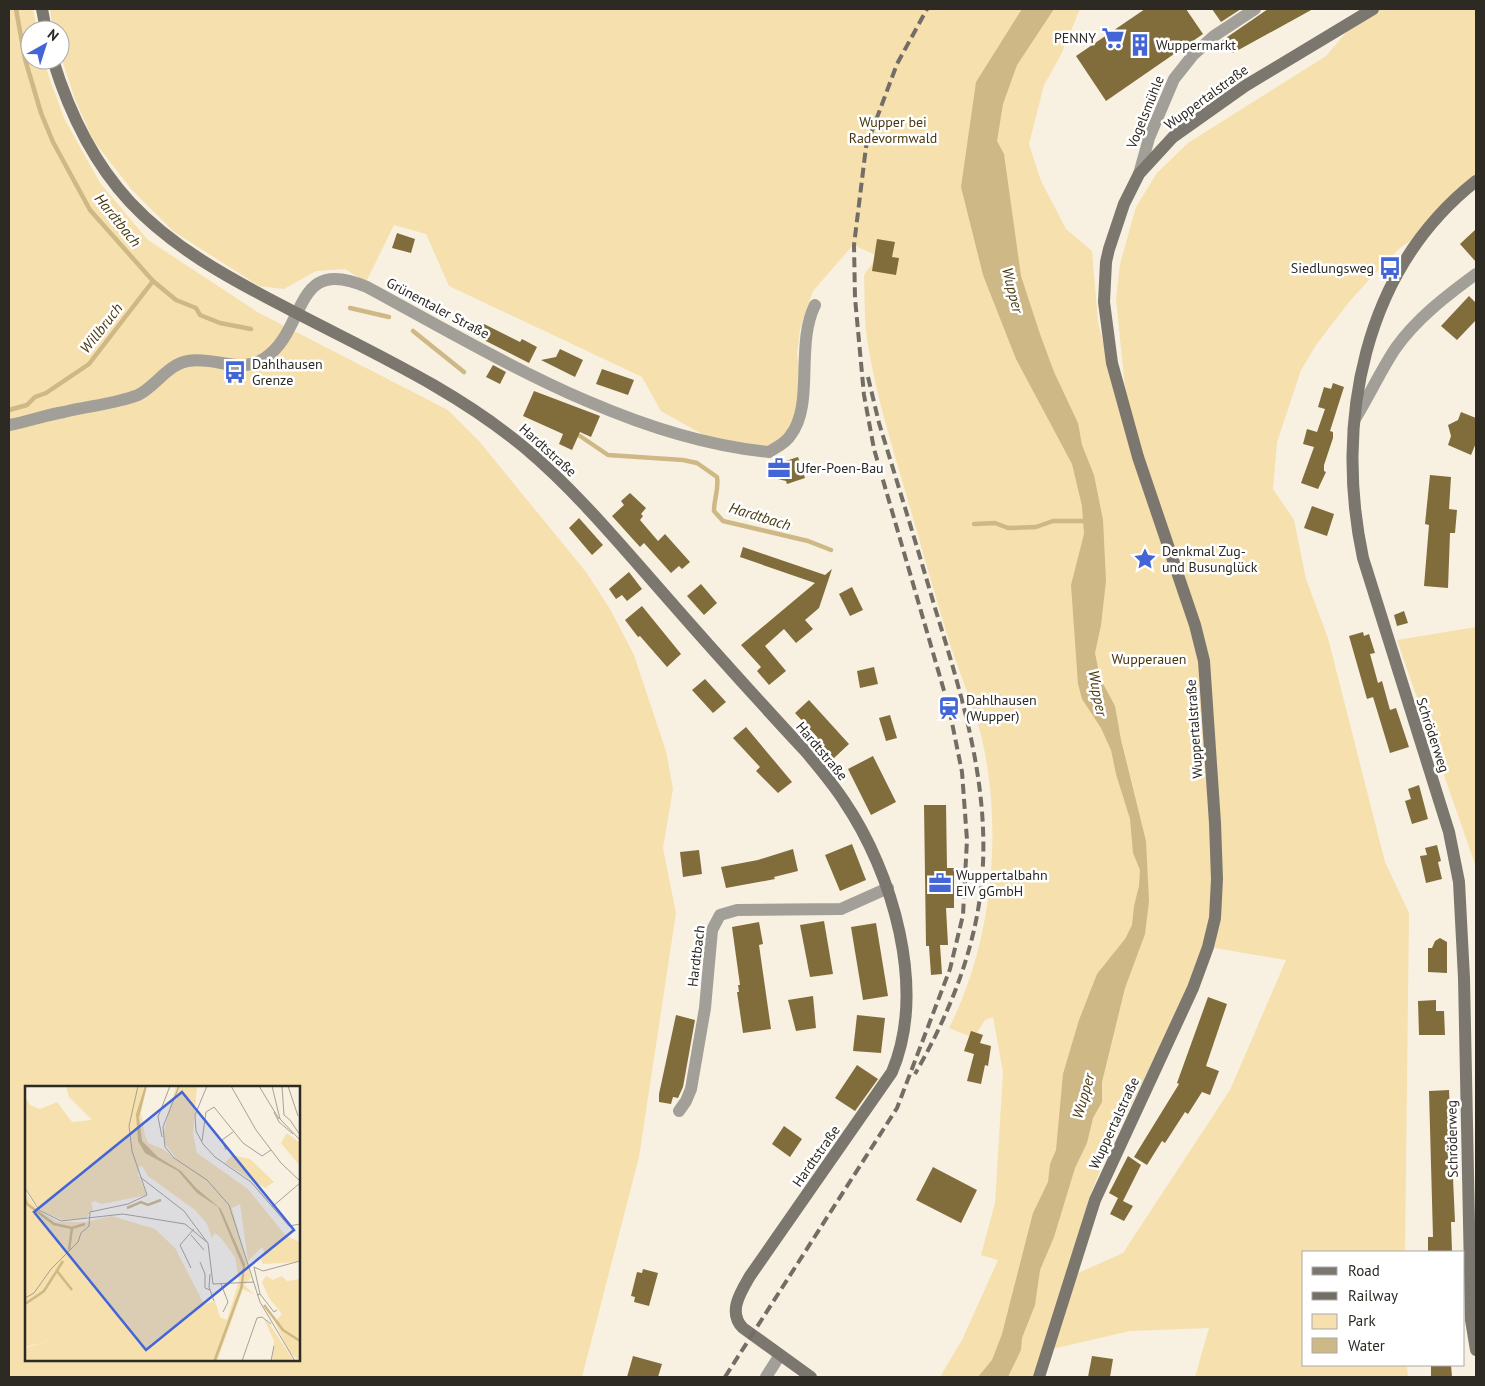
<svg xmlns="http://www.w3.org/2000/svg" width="1485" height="1386" font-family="'PT Sans',sans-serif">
<rect width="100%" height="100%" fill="#f8f1e1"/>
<g fill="#f5e0ae" fill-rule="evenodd">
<path d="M9,9H33L37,30H30V60H43L64,118L100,183L148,240L259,313L448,410L479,441L586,572L610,609L634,655L666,751L673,789L663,848L676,913L639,1157L582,1377H9ZM26,1087H299V1360H26Z"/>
<path d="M50,9H1080L1061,55L1044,85L1029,144L1041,181L1066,229L1092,251L1098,322L1109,366L1202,661L1216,889L1204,945L1192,983L1105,1158L1089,1198L1049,1338L1033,1377H940L962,1340L998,1260L981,1255L995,1203L1003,1072L993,1017L985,1020L974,1038L949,1028C993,942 1004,825 980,731C971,698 956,665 946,631C930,578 915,524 899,470C887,429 875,388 868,345C864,322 865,298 864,275L878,256L853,245L813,291L800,329L797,354L802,386L789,435L767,451L709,438L661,411L642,377L449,286L426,234L394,225L366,282L345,269L316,271L284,289L259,286L173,231L132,190L93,140L75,99L60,54V30H53Z"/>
<polygon points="1370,9 1476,9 1476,175 1416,237 1400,248 1368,281 1349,302 1316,345 1301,370 1277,442 1273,489 1294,520 1306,579 1328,638 1385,862 1409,913 1405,1252 1304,1252 1304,1365 1407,1365 1408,1377 1195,1377 1209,1328 1130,1331 1052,1349 1076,1274 1123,1253 1230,1090 1286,960 1215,948 1221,882 1211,695 1126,398 1116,299 1120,264 1136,207 1157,173 1188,143 1326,56 1360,16"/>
<polygon points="1476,627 1476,867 1397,640"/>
</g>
<polygon fill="#ceb885" points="1022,9 1054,9 1017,65 1003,104 997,141 1004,154 1021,276 1040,334 1054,372 1078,423 1082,445 1094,475 1103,520 1106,581 1101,625 1095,653 1100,678 1115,706 1121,740 1146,841 1149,901 1145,934 1125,988 1102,1082 1102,1102 1093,1118 1087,1143 1075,1168 1054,1237 1040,1270 1035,1305 1022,1338 1021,1350 1008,1377 978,1377 992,1360 1002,1334 1033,1213 1048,1182 1050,1164 1056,1150 1063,1074 1079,1020 1097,974 1125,939 1132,925 1134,906 1139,886 1140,870 1133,853 1130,819 1116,774 1111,750 1101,728 1082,699 1078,684 1071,585 1084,534 1082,506 1072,464 1016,359 983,275 961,187 976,82"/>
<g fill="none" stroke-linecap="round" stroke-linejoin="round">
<g stroke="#ceb885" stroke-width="4.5">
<polyline points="16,9 25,59 41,113 53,142 90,210 153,281 176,300 196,308 200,315 220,323 251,329"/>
<polyline points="350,308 389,317"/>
<polyline points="413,331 464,372"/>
<polyline points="9,410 27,405 35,397 46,393 89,364 153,281"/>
<path d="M580,436L608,455L683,460L697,463L717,477C719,489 714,499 714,511L723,521L808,541L831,550"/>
<polyline points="974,524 995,523 1008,528 1036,527 1053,521 1088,521"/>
</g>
</g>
<g fill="#816d3c">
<polygon points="1145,9 1186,9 1203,34 1106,101 1076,56"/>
<polygon points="1212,9 1241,9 1221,22"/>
<polygon points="1268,9 1313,9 1233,53 1231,49 1226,52 1220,42"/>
<polygon points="1476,229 1476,262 1460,244"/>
<polygon points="397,233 415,239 411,253 392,248"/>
<polygon points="877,239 895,242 892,257 899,258 896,275 872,271"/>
<polygon points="1469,296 1476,303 1476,320 1457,340 1441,326"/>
<polygon points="484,324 520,342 522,339 537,347 529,363 478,337"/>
<polygon points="560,349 583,360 575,377 541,360 556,357"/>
<polygon points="493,365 506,372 500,384 486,377"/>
<polygon points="602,369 634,380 628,395 596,384"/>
<polygon points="1333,383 1344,387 1330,431 1333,432 1333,438 1324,465 1324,471 1326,472 1318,489 1301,483 1314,447 1303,444 1307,429 1317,432 1325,409 1318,407 1324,387 1331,389"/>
<polygon points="534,391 600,416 591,437 580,432 572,450 559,444 563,434 523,416"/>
<polygon points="1461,412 1476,418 1476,443 1471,455 1448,445 1451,436 1448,425 1458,420"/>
<polygon points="798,457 805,478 787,484 786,481 778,479 773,465"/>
<polygon points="1430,475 1451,477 1449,509 1457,510 1455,533 1450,533 1448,588 1424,586 1429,525 1425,524"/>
<polygon points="630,493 646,508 641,514 643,516 640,520 658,541 665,534 690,562 682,569 679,566 671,573 644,543 640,547 612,516 624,505 621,501"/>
<polygon points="1312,506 1334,514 1327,536 1304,528"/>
<polygon points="579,518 603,545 592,555 569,528"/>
<polygon points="743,547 825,575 832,569 819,608 805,620 813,629 796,643 784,629 765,646 786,671 769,685 757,671 761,667 741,645 815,583 740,557"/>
<polygon points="629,572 642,589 627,601 622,595 616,599 609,589"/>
<polygon points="701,584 717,603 704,615 687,596"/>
<polygon points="852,587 863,610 850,616 839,594"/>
<polygon points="642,606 681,654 667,667 640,636 638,637 625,620"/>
<polygon points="1404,611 1408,623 1397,626 1394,615"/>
<polygon points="1363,632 1364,636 1369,634 1375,653 1370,654 1378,683 1382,681 1390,710 1396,708 1409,747 1390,753 1373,697 1367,699 1349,636"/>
<polygon points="874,667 878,684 860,688 857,671"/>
<polygon points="705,679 726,702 713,713 692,690"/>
<polygon points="809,700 849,744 833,759 829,759 813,742 818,738 795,713"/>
<polygon points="890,715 897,738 886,741 879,718"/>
<polygon points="746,727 792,782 778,793 756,771 760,767 733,738"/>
<polygon points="873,756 896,802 871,815 848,769"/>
<polygon points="1419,785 1428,819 1412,824 1405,801 1411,799 1408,789"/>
<polygon points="924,805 946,805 947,868 954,868 954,908 946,908 948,945 940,945 942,974 931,975 929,946 926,946"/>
<polygon points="852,844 866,880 840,891 825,855"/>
<polygon points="1437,845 1441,861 1438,862 1442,879 1426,883 1420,856 1427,855 1425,848"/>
<polygon points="793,849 798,871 774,877 775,879 726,888 721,867 758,860"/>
<polygon points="699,850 702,874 683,877 680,852"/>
<polygon points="824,921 833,974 810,977 800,925"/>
<polygon points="759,922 763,944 759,945 771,1029 743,1033 737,992 739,992 738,985 740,985 732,927"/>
<polygon points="876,923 888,996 863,1000 851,927"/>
<polygon points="1440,938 1447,942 1447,973 1428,972 1428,948 1432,948 1435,941"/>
<polygon points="813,996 816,1028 796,1031 788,1000"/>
<polygon points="1208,997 1227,1004 1206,1066 1219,1071 1210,1095 1202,1092 1188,1114 1185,1112 1165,1143 1162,1141 1147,1165 1134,1157 1179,1084 1177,1083"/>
<polygon points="1436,1000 1436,1011 1444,1011 1445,1035 1419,1035 1418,1001"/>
<polygon points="676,1015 695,1020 683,1087 678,1098 673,1097 671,1104 659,1102 659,1094"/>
<polygon points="857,1015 885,1018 881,1053 853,1051"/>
<polygon points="971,1031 983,1035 980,1043 991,1046 988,1066 985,1065 981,1084 967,1081 974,1054 964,1051"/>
<polygon points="857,1065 878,1079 855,1111 835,1098"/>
<polygon points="1449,1090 1455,1222 1451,1222 1452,1252 1428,1252 1428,1237 1433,1237 1429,1091"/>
<polygon points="784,1126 802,1139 790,1157 772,1144"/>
<polygon points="1128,1156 1141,1165 1123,1201 1133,1206 1124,1221 1110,1214 1118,1198 1109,1193"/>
<polygon points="933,1167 977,1190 961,1223 916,1200"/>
<polygon points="643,1269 658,1273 649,1306 634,1302 635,1297 631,1296 637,1272 642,1273"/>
<polygon points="633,1356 662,1364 658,1377 627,1377"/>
<polygon points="1092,1356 1113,1359 1110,1377 1088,1377"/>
<polygon points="1431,1365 1451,1365 1452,1377 1431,1377"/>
</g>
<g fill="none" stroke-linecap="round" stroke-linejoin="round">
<g stroke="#a19f98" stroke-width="12">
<polyline points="1139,174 1149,138 1174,79 1193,55 1214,36 1255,9"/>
<path d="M1355,419C1369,396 1380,372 1395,349C1416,319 1446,296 1476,274"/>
<path d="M9,425C27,422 45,415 64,412C88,406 115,404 138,395C155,387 168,364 188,361C215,356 240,375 265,358C308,329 292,254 367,287C489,353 628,439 769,452C775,448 786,443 790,436C815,405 795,345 815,305"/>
<polyline points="679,1111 686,1101 691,1089 705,1008 712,930 720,915 737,910 841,909 888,888"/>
<polyline points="766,1377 780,1355"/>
</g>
<g stroke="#7b776e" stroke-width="12">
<polyline points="42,9 46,30"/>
<path d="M53,60C69,112 92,161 130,202C172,247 227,277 281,305C364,349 452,387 525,448C576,491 619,543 663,593C710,647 758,700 807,753C820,769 833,784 844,801C893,873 927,989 892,1072L750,1276C741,1292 727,1312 743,1328L811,1377"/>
<path d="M1476,181C1363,270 1334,423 1363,558L1449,832L1459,882L1464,978L1471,1320L1476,1350"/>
<polyline points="1039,1377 1095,1200 1193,988 1208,947 1215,918 1217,879 1215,823 1204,661 1195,625 1138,457 1112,363 1104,302 1106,262 1109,249 1124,204 1139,174 1173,137 1245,86 1373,9"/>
</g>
<g stroke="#736e65" stroke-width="4" stroke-dasharray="10 5" stroke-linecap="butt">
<path d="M868,377L879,423C898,485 917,546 935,608C969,718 1002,826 971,942C959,988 939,1032 915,1074"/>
<polyline points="725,1377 897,1108 950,969 963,915 967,840 962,772 949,708 874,449 864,395 855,298 854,245 866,147 897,64 927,9"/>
</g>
</g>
<defs>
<symbol id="supermarket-bare" viewBox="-9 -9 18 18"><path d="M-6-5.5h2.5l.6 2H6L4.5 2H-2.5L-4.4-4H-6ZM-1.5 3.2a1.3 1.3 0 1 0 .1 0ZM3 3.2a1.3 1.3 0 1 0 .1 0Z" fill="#4365d7" stroke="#fff" stroke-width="2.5" paint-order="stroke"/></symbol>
<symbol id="building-bare" viewBox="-9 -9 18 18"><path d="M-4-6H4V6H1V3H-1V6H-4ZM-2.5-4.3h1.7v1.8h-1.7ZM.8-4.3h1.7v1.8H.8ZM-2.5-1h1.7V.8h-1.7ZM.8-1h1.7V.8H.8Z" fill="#4365d7" stroke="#fff" stroke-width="2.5" paint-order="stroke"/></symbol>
<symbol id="bus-bare" viewBox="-9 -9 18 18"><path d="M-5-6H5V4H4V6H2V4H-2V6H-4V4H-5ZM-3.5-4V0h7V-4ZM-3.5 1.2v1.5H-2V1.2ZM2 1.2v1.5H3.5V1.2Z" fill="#4365d7" stroke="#fff" stroke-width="2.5" paint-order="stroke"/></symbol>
<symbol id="office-bare" viewBox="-9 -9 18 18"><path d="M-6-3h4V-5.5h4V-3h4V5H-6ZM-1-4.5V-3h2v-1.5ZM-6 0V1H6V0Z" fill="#4365d7" stroke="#fff" stroke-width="2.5" paint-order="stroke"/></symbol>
<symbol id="sight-bare" viewBox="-9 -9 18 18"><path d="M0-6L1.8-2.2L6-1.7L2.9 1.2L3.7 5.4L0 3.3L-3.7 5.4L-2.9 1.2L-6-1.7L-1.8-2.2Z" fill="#4365d7" stroke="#fff" stroke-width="2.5" paint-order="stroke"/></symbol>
<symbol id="station-bare" viewBox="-9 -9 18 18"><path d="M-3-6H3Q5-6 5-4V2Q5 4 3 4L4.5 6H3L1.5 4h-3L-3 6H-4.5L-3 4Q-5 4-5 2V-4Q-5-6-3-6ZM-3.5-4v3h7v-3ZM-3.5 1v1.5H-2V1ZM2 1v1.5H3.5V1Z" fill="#4365d7" stroke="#fff" stroke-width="2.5" paint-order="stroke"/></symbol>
</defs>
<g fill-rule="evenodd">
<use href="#supermarket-bare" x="1097" y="22" width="32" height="32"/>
<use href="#building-bare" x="1124" y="29" width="32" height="32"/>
<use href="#bus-bare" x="1374" y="252" width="32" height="32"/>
<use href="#bus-bare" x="219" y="356" width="32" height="32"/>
<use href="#office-bare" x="763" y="452" width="32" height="32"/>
<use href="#sight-bare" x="1129" y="543" width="32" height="32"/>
<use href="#station-bare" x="933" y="692" width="32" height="32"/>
<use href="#office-bare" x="924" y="867" width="32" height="32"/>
</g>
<g text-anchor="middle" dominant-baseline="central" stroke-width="5" stroke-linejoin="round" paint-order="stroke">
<g font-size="14" fill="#2d2a24" stroke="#fff" text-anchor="start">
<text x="1096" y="38" text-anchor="end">PENNY</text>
<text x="1156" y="45">Wuppermarkt</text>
<text x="1374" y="268" text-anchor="end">Siedlungsweg</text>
<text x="252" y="364">Dahlhausen<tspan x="252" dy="16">Grenze</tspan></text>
<text x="796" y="468">Ufer-Poen-Bau</text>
<text x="1162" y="551">Denkmal Zug-<tspan x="1162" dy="16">und Busunglück</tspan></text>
<text x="966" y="700">Dahlhausen<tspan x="966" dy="16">(Wupper)</tspan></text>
<text x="956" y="875">Wuppertalbahn<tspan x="956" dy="16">EIV gGmbH</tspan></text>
</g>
<g font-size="14" fill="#2d2a24" stroke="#fff">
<text transform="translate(1206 97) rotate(-36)">Wuppertalstraße</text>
<text transform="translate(1145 112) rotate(-68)">Vogelsmühle</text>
<text transform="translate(438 308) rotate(28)">Grünentaler Straße</text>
<text transform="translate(548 450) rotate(42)">Hardtstraße</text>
<text transform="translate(1194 729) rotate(-94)">Wuppertalstraße</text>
<text transform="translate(1433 735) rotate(72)">Schröderweg</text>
<text transform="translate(822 751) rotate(50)">Hardtstraße</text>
<text transform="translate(696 956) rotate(-83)">Hardtbach</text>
<text transform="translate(1114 1123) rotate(-65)">Wuppertalstraße</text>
<text transform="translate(1452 1139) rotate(-91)">Schröderweg</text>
<text transform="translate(816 1156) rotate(-55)">Hardtstraße</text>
</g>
<g font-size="14" fill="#48380e" stroke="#fff">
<text x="893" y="122">Wupper bei<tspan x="893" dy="16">Radevormwald</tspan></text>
<text x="1149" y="659">Wupperauen</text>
</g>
<g font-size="15" font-style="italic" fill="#4a3a10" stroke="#fff">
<text transform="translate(118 220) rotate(51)">Hardtbach</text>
<text transform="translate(1013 290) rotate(76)">Wupper</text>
<text transform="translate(101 328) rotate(-52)">Willbruch</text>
<text transform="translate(760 516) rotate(17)">Hardtbach</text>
<text transform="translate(1098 693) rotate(79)">Wupper</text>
<text transform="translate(1083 1096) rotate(-74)">Wupper</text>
</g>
</g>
<g transform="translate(25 1086)">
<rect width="275" height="275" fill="#f8f1e1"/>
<path d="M41,0H122L116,27L120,50L123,57L138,63L153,75L140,58L138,49L146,17L151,0H172L168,47L172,67L223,103L261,150L275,156V176L238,178L236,174L240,168L237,161L223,175L215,118L207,122L226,192L219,199L230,209L218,203L192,275H0V262L25,255L0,261V105L12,123L33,136H60L87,130L130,143L150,162L179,218L190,215L195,231L202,234L214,195L210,171L196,152L190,147L187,152L182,138L170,124L123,90L117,80L114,81L113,89L122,109L77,118L70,115L66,117L68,124L60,132L37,134L17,125L8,115L0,100V10L5,19L15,23L32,16L47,36L67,34L44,11ZM262,47L275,57V80L256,57ZM207,69L225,73L249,96L240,102L200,77ZM241,190L248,194L257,190L262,195L275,193V275L264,266L250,236L257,228L244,212L237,196ZM239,233L246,240L269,275H247L249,255Z" fill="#f5e0ae"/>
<path d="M120,0H122L114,31L117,55L133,71L156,85L171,102L196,123L220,178L218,201L191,275H188L215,202L218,181L193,121L172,107L153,85L120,67L113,55L111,28Z" fill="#ceb885"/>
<path fill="none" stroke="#ceb885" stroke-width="2.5" d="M0,113L2,118L29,138L47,142L60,138M102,122L116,116L123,119L136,114M44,164L47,142M32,185L47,204M0,218L19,205L38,175M239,219L258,244L275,255"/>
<path fill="none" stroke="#a7a195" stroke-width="1" d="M154,0L138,41L140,61L149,72L182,94L204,119L235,216L270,275M182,0L170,29L171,45L178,58L190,71L226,96L264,140L275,138M206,0L231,44L256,77L275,95M234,0L254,33M247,0L255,33L275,54M257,0L259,29L265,34M263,0L273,30M249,26L254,36L268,48M265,34L275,49M137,51L133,31L145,0M177,55L181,26L189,21L218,57L237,70L246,64M201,64L197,54L208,46M115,91L159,125L182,156M0,102L14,124L36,135L98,128L160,138L183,157L188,198L229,196M247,121L275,97M166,149L179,164M175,176L180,188V202L185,204M166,182L155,159L169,143M185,188L184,201L189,215M196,198L203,216L198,226M235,208L249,226L252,224M232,209L235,208L229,181L238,185L275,175M0,212L9,207L26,183L53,156L56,147L64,140L65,126L103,118L122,109L107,65L104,40L113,0M217,275L232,232L237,231L246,238M246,275L249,260"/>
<path fill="#4365d7" fill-opacity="0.15" stroke="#4365d7" stroke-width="2.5" d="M157,6L269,144L121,264L9,126Z"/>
<rect width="275" height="275" fill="none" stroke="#2d2a24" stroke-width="2.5"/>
</g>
<rect width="1485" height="1386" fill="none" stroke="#2d2a24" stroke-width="20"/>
<rect x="1302" y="1251" width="162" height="115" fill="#ffffff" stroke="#abaaa7"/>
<rect x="1312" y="1267" width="25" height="8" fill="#7b776e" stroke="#abaaa7"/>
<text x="1348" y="1276" font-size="15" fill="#2d2a24">Road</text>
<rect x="1312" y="1292" width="25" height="8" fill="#736e65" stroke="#abaaa7"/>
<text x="1348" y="1301" font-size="15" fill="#2d2a24">Railway</text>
<rect x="1312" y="1314" width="25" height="15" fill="#f5e0ae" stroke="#abaaa7"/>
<text x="1348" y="1326" font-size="15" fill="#2d2a24">Park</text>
<rect x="1312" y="1338" width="25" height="15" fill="#ceb885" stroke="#abaaa7"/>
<text x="1348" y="1351" font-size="15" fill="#2d2a24">Water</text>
<g transform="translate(45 45) rotate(39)"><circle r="24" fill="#ffffff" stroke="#abaaa7"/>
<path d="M0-4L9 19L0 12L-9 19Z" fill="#4365d7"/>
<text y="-8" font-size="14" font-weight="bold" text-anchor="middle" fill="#2d2a24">N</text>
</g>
</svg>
